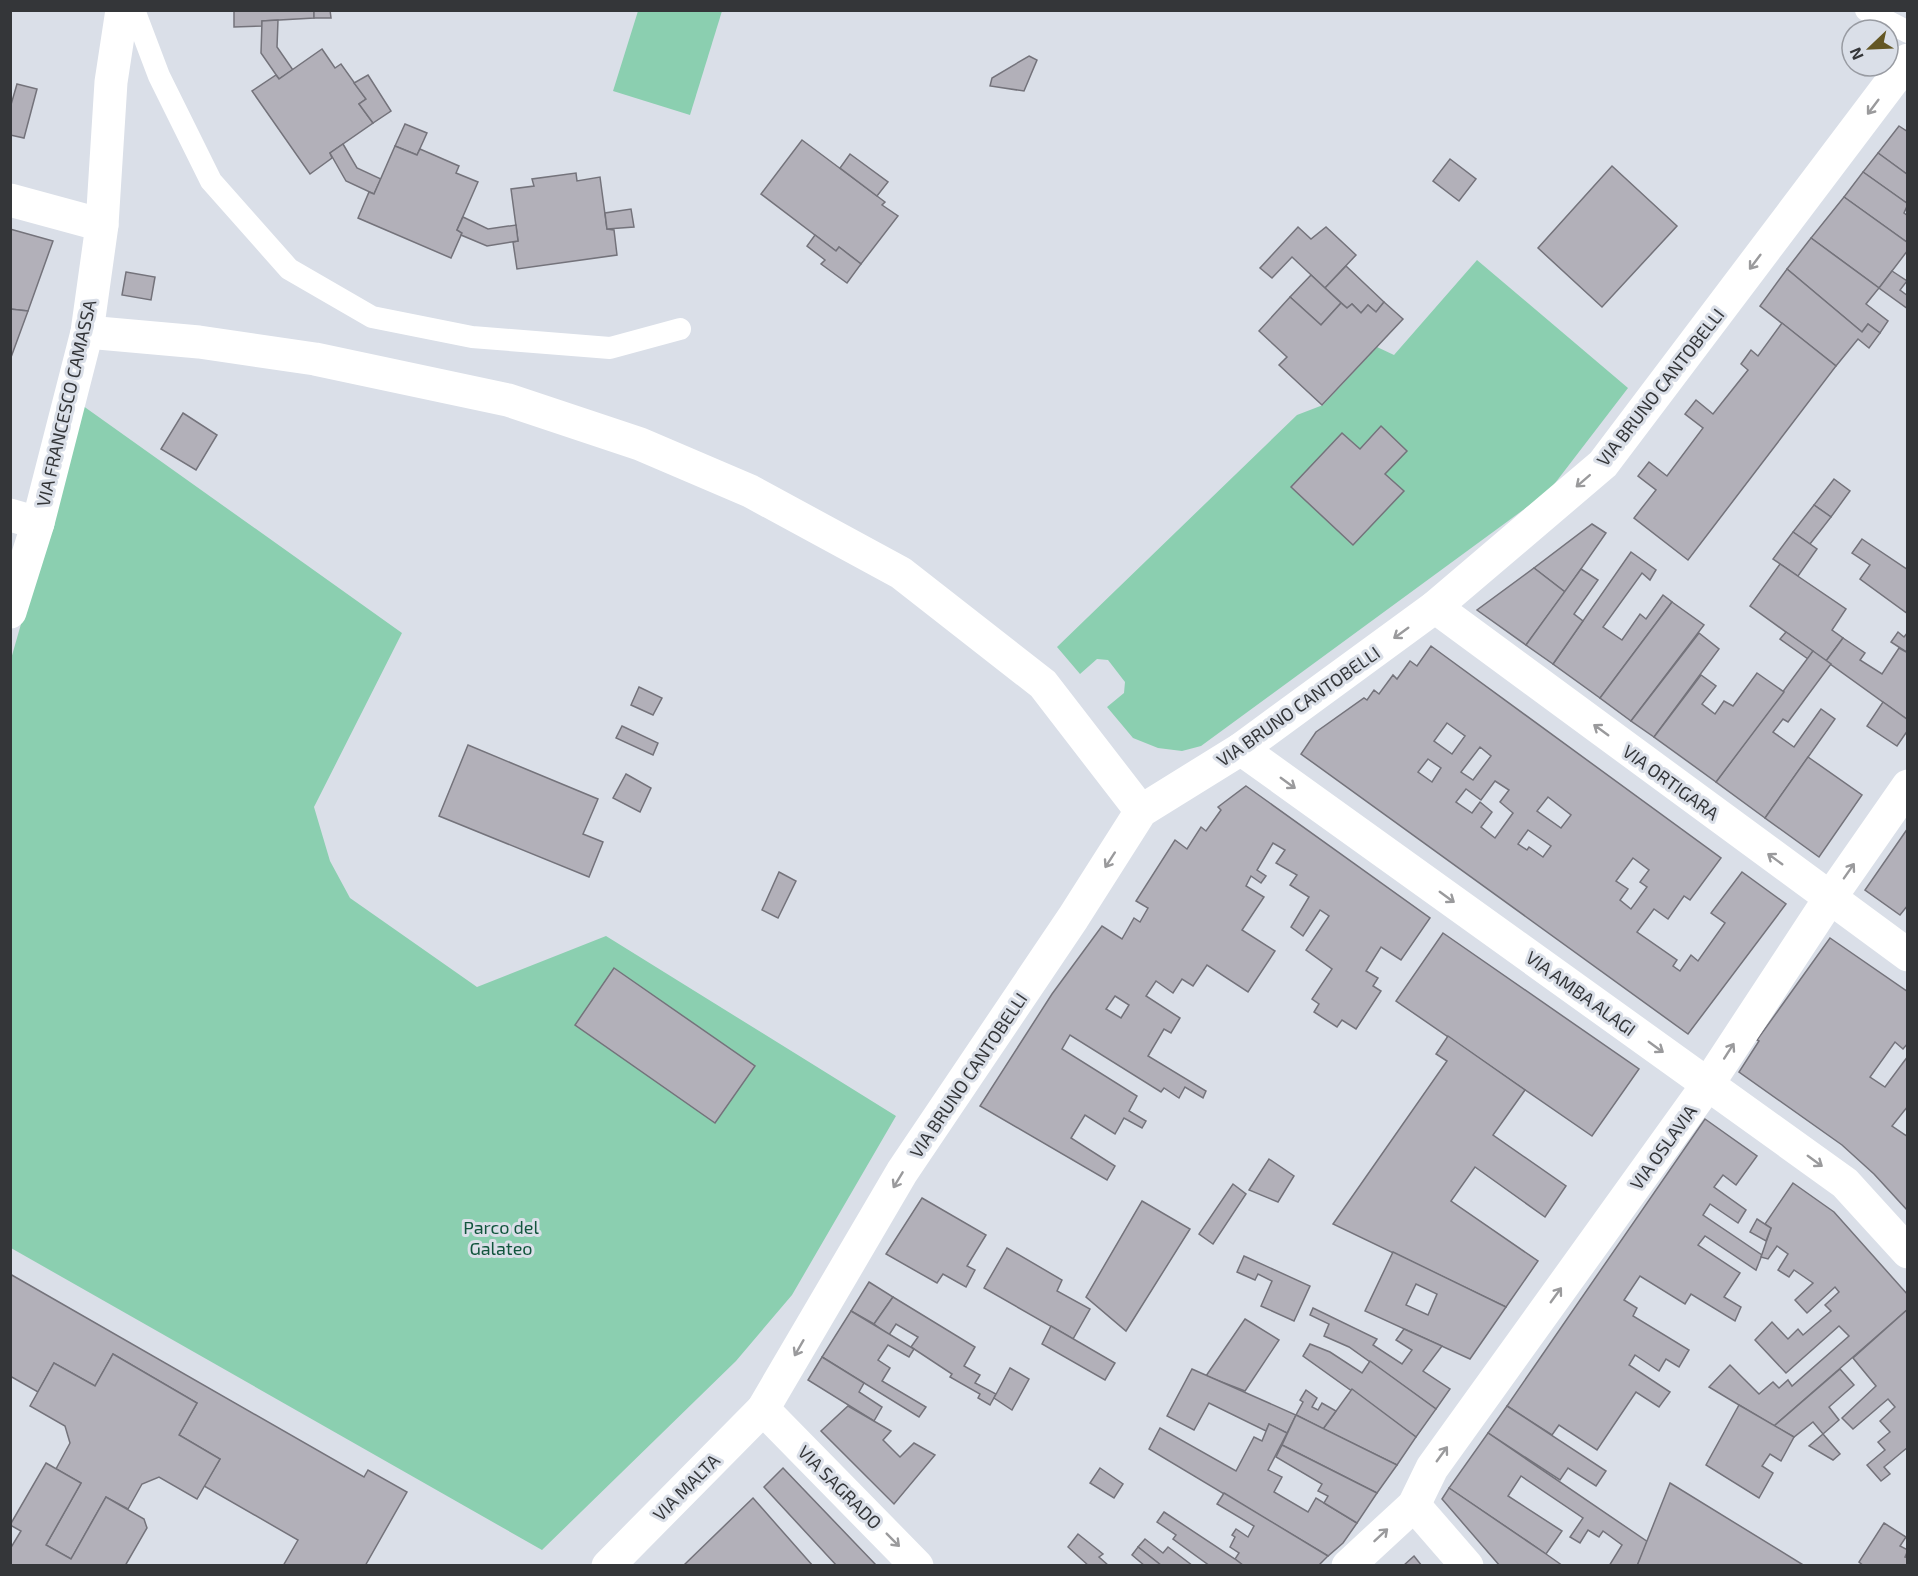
<svg xmlns="http://www.w3.org/2000/svg" width="1918" height="1576" font-family="'Exo 2',sans-serif">
<rect width="100%" height="100%" fill="#dadfe8"/>
<g fill="#8bcfb0">
<polygon points="638,11 722,11 690,115 613,91"/>
<polygon points="1477,260 1628,388 1549,491 1201,746 1182,751 1158,748 1133,738 1107,707 1124,693 1125,682 1108,660 1097,659 1080,674 1057,647 1297,415 1323,405 1377,347 1394,355"/>
<polygon points="79,403 402,633 314,807 330,861 350,898 477,987 606,936 896,1116 792,1295 736,1361 542,1550 11,1248 11,659 33,582"/>
</g>
<g fill="#b2b0b9" stroke="#74737b" stroke-width="1.5" fill-rule="evenodd">
<polygon points="234,10 314,10 314,18 262,21 262,26 234,27"/>
<polygon points="314,10 330,10 331,18 314,18"/>
<polygon points="278,20 277,47 293,70 279,79 261,53 262,21"/>
<polygon points="322,49 335,68 341,64 366,99 359,104 373,123 330,153 332,158 310,174 252,91 276,75 279,79"/>
<polygon points="1029,56 1037,60 1024,91 990,86 992,78"/>
<polygon points="368,75 391,111 373,123 359,104 366,99 354,83"/>
<polygon points="17,84 37,89 24,138 10,135 10,108"/>
<polygon points="405,124 427,133 417,155 395,146"/>
<polygon points="1899,126 1908,132 1908,175 1878,153"/>
<polygon points="802,140 885,202 882,205 898,216 861,264 839,247 836,251 761,194"/>
<polygon points="343,144 357,168 381,179 374,194 346,181 330,153"/>
<polygon points="395,146 417,155 420,149 459,166 456,173 478,182 457,230 462,233 451,258 358,218 369,192 374,194"/>
<polygon points="1878,153 1908,175 1908,204 1863,172"/>
<polygon points="850,154 888,182 877,196 840,168"/>
<polygon points="1450,159 1476,179 1459,201 1433,181"/>
<polygon points="1612,166 1677,226 1602,307 1538,248"/>
<polygon points="1863,172 1908,204 1904,213 1908,216 1908,243 1844,197"/>
<polygon points="576,173 577,181 600,177 607,229 614,230 617,255 517,269 513,242 518,241 511,189 534,186 532,179"/>
<polygon points="1844,197 1908,243 1908,250 1879,288 1811,238"/>
<polygon points="631,209 634,227 607,229 605,213"/>
<polygon points="463,217 488,229 516,225 518,241 487,246 461,235 462,233 457,230"/>
<polygon points="1298,227 1311,239 1326,227 1356,255 1325,288 1292,257 1272,278 1260,268"/>
<polygon points="10,229 53,241 28,311 10,309"/>
<polygon points="815,235 836,251 839,247 861,264 847,283 821,264 825,260 807,246"/>
<polygon points="1811,238 1879,288 1866,304 1888,321 1880,333 1868,324 1862,332 1787,269"/>
<polygon points="1346,266 1384,302 1376,312 1368,305 1361,313 1352,304 1347,308 1325,288"/>
<polygon points="1787,269 1862,332 1868,324 1880,333 1869,348 1858,339 1836,366 1760,306"/>
<polygon points="1892,271 1907,281 1900,290 1908,296 1908,309 1879,288"/>
<polygon points="126,272 155,277 151,300 122,295"/>
<polygon points="1311,275 1341,303 1321,325 1290,297"/>
<polygon points="1290,297 1321,325 1341,303 1347,308 1352,304 1361,313 1368,305 1376,312 1384,302 1403,319 1322,405 1279,365 1287,357 1259,331"/>
<polygon points="10,309 28,311 10,360"/>
<polygon points="1782,323 1836,366 1688,560 1634,518 1656,490 1638,476 1649,462 1667,476 1703,428 1685,414 1696,400 1713,414 1748,370 1741,364 1751,350 1758,356"/>
<polygon points="183,413 217,435 196,470 161,449"/>
<polygon points="1381,426 1407,451 1385,474 1404,491 1353,545 1291,487 1342,433 1360,449"/>
<polygon points="1834,479 1850,491 1831,517 1814,505"/>
<polygon points="1814,505 1831,517 1810,544 1793,532"/>
<polygon points="1592,524 1606,533 1565,592 1534,568"/>
<polygon points="1793,532 1817,549 1798,576 1773,559"/>
<polygon points="1862,539 1908,570 1908,614 1860,579 1870,565 1852,553"/>
<polygon points="1631,552 1656,570 1650,580 1642,573 1603,627 1622,640 1640,614 1646,619 1663,595 1672,602 1600,698 1553,664"/>
<polygon points="1780,564 1846,609 1832,630 1843,638 1826,661 1750,606"/>
<polygon points="1534,568 1565,592 1526,645 1477,610"/>
<polygon points="1581,569 1598,580 1574,614 1583,621 1553,664 1526,645"/>
<polygon points="1672,602 1704,625 1631,721 1600,698"/>
<polygon points="1786,632 1813,651 1808,659 1780,639"/>
<polygon points="1898,632 1904,637 1908,632 1908,653 1891,642"/>
<polygon points="1699,633 1719,649 1654,737 1631,721"/>
<polygon points="1843,638 1865,653 1860,660 1882,674 1899,648 1908,653 1908,720 1826,661"/>
<path d="M1431,646L1721,858L1690,900L1684,896L1668,919L1654,909L1637,932L1677,960L1673,966L1680,971L1691,955L1698,961L1725,923L1711,913L1742,872L1786,904L1688,1034L1301,754L1316,732L1364,698L1367,700L1374,690L1379,694L1393,675L1397,679L1410,661L1417,666ZM1447,723L1465,736L1452,754L1434,741ZM1480,747L1491,756L1473,780L1461,772ZM1428,759L1441,768L1432,782L1418,772ZM1495,781L1509,790L1500,802L1513,813L1495,838L1481,827L1492,812L1480,802L1472,813L1456,802L1466,789L1481,800ZM1548,797L1571,815L1561,828L1537,811ZM1528,830L1551,846L1543,857L1529,847L1527,850L1518,844ZM1633,858L1649,870L1640,882L1647,887L1631,909L1620,900L1628,889L1616,881Z"/>
<polygon points="1813,651 1831,664 1788,722 1783,719 1773,732 1794,747 1821,709 1835,719 1765,818 1716,782"/>
<polygon points="1757,673 1784,692 1716,782 1654,737 1701,675 1716,686 1702,704 1715,714 1724,701 1733,706"/>
<polygon points="639,687 662,698 653,715 631,705"/>
<polygon points="1883,702 1908,720 1908,730 1897,746 1867,726"/>
<polygon points="622,726 658,743 653,755 616,738"/>
<polygon points="468,745 598,799 583,834 603,842 589,877 439,816"/>
<polygon points="1808,757 1862,795 1819,857 1765,818"/>
<polygon points="626,774 651,788 640,812 613,798"/>
<path d="M1246,786L1430,918L1401,960L1381,947L1366,971L1378,978L1373,986L1381,991L1356,1029L1342,1020L1337,1027L1314,1012L1319,1004L1312,999L1332,969L1306,950L1329,916L1320,910L1303,936L1291,927L1309,897L1290,885L1297,875L1276,863L1285,850L1273,843L1257,870L1266,876L1261,883L1251,876L1246,886L1264,897L1242,930L1275,951L1248,992L1207,965L1193,986L1182,979L1173,993L1156,981L1146,996L1180,1018L1171,1033L1164,1029L1148,1056L1206,1091L1203,1098L1185,1087L1179,1098L1164,1088L1161,1092L1070,1035L1062,1049L1137,1096L1129,1111L1146,1121L1142,1128L1124,1118L1115,1134L1085,1115L1071,1138L1115,1166L1107,1180L980,1106L1052,994L1102,926L1122,939L1134,918L1140,922L1148,908L1136,901L1175,840L1187,849L1201,827L1206,831L1221,810L1218,807ZM1115,996L1129,1005L1121,1018L1106,1009Z"/>
<polygon points="1908,828 1908,905 1900,915 1865,890"/>
<polygon points="779,872 796,881 778,918 762,910"/>
<polygon points="1443,933 1639,1069 1592,1136 1396,1001"/>
<polygon points="1830,938 1908,992 1908,1043 1903,1049 1895,1042 1870,1077 1885,1087 1908,1056 1908,1106 1892,1126 1908,1137 1908,1211 1874,1174 1842,1145 1739,1072 1759,1041 1757,1040"/>
<polygon points="614,968 755,1066 715,1123 575,1025"/>
<polygon points="1448,1036 1525,1090 1493,1135 1566,1186 1545,1217 1475,1167 1451,1201 1538,1261 1506,1307 1333,1224 1447,1061 1436,1054"/>
<polygon points="1705,1119 1757,1156 1736,1185 1723,1175 1714,1187 1746,1210 1738,1223 1710,1204 1703,1215 1762,1255 1756,1270 1705,1236 1698,1245 1740,1273 1724,1297 1741,1307 1735,1321 1691,1294 1685,1304 1640,1276 1624,1300 1637,1308 1633,1316 1689,1350 1679,1367 1666,1359 1659,1371 1635,1355 1629,1365 1670,1392 1659,1407 1636,1392 1597,1450 1559,1425 1552,1435 1507,1406"/>
<polygon points="1269,1159 1294,1176 1278,1202 1249,1190"/>
<polygon points="1793,1183 1834,1212 1908,1295 1908,1309 1774,1426 1709,1387 1730,1365 1759,1394 1773,1382 1779,1388 1788,1380 1792,1386 1849,1336 1839,1326 1786,1373 1755,1340 1772,1322 1788,1339 1798,1329 1803,1335 1831,1311 1825,1305 1839,1292 1835,1287 1807,1313 1795,1300 1813,1283 1794,1270 1789,1277 1778,1270 1788,1254 1777,1246 1768,1259 1761,1257 1771,1228 1765,1224"/>
<polygon points="1233,1184 1246,1194 1213,1244 1199,1234"/>
<polygon points="922,1198 986,1235 967,1266 975,1270 966,1287 943,1274 937,1283 886,1254"/>
<polygon points="1142,1201 1190,1229 1126,1331 1086,1297"/>
<polygon points="1757,1219 1771,1228 1766,1241 1750,1232"/>
<polygon points="1007,1248 1062,1280 1057,1291 1090,1309 1073,1339 984,1288"/>
<path d="M1393,1252L1506,1307L1470,1359L1365,1311ZM1416,1284L1437,1294L1428,1315L1406,1305Z"/>
<polygon points="1244,1256 1310,1286 1294,1321 1261,1306 1272,1281 1258,1274 1255,1280 1237,1272"/>
<polygon points="10,1274 364,1477 368,1470 407,1492 365,1566 283,1566 298,1540 204,1486 220,1459 179,1435 197,1403 113,1354 95,1386 54,1363 38,1392 10,1376"/>
<polygon points="869,1282 893,1297 874,1324 851,1311"/>
<polygon points="893,1297 975,1347 964,1366 980,1375 975,1383 996,1394 990,1405 978,1398 980,1394 950,1377 952,1374 911,1347 918,1337 896,1324 889,1335 874,1324"/>
<polygon points="1313,1308 1377,1339 1373,1345 1402,1364 1412,1350 1396,1340 1404,1329 1442,1346 1423,1371 1450,1389 1436,1409 1349,1347 1324,1336 1329,1324 1310,1315"/>
<polygon points="1908,1309 1908,1447 1884,1467 1890,1474 1881,1481 1867,1465 1885,1450 1878,1442 1890,1432 1880,1421 1895,1407 1888,1399 1853,1429 1842,1418 1876,1386 1853,1358"/>
<polygon points="851,1311 914,1349 909,1357 888,1345 878,1360 890,1368 882,1381 926,1407 919,1417 822,1357"/>
<polygon points="1245,1319 1279,1340 1245,1391 1206,1376"/>
<polygon points="1051,1326 1115,1363 1105,1380 1042,1344"/>
<polygon points="1310,1344 1330,1352 1362,1373 1370,1361 1436,1409 1416,1437 1303,1356"/>
<polygon points="113,1354 197,1403 179,1435 220,1459 197,1499 159,1477 142,1484 128,1509 106,1497 71,1559 46,1545 81,1483 56,1469 70,1443 65,1426 30,1406 54,1363 95,1386"/>
<polygon points="822,1357 864,1383 859,1392 882,1407 874,1421 808,1380"/>
<polygon points="1010,1368 1029,1379 1012,1410 994,1398"/>
<polygon points="1192,1369 1296,1415 1287,1433 1269,1424 1266,1431 1209,1403 1194,1430 1167,1416"/>
<polygon points="1840,1369 1854,1385 1829,1407 1839,1420 1823,1434 1813,1422 1794,1437 1774,1426"/>
<polygon points="1352,1389 1416,1437 1397,1465 1323,1429"/>
<polygon points="1306,1390 1317,1398 1312,1407 1318,1410 1322,1403 1336,1411 1323,1429 1296,1415 1303,1402 1300,1400"/>
<polygon points="1739,1405 1794,1437 1781,1461 1770,1454 1762,1466 1773,1473 1759,1498 1706,1465"/>
<polygon points="848,1406 891,1431 883,1440 900,1457 914,1443 935,1455 894,1504 821,1431"/>
<polygon points="1507,1406 1606,1471 1596,1486 1568,1468 1560,1480 1488,1433"/>
<polygon points="1296,1415 1397,1465 1377,1493 1282,1445"/>
<polygon points="1269,1424 1287,1433 1268,1470 1282,1477 1274,1492 1308,1512 1316,1498 1357,1523 1343,1543 1328,1556 1149,1449 1160,1428 1236,1471 1254,1437 1262,1441"/>
<polygon points="1488,1433 1648,1542 1637,1566 1609,1566 1622,1545 1603,1531 1599,1537 1588,1530 1580,1543 1570,1537 1583,1518 1521,1476 1508,1496 1562,1531 1546,1554 1449,1488"/>
<polygon points="1823,1434 1840,1454 1833,1460 1809,1446"/>
<polygon points="1282,1445 1377,1493 1357,1523 1324,1503 1328,1496 1318,1491 1322,1484 1276,1457"/>
<polygon points="46,1463 81,1483 46,1545 71,1559 106,1497 144,1519 147,1528 125,1566 10,1566 10,1549 21,1531 10,1525"/>
<polygon points="783,1468 876,1565 876,1566 837,1566 764,1487"/>
<polygon points="1100,1468 1123,1484 1114,1498 1090,1483"/>
<polygon points="1670,1483 1805,1566 1637,1566"/>
<polygon points="1449,1488 1546,1554 1563,1566 1500,1566 1442,1499"/>
<polygon points="1224,1493 1328,1556 1318,1566 1244,1566 1235,1559 1239,1553 1230,1547 1235,1537 1232,1535 1236,1529 1248,1537 1254,1526 1217,1504"/>
<polygon points="753,1498 813,1566 683,1566"/>
<polygon points="1164,1512 1235,1559 1244,1566 1210,1566 1173,1539 1176,1535 1157,1522"/>
<polygon points="1884,1523 1906,1537 1900,1546 1908,1550 1905,1557 1908,1558 1908,1566 1864,1566 1859,1562"/>
<polygon points="1078,1534 1103,1554 1099,1557 1109,1566 1089,1566 1068,1547"/>
<polygon points="1145,1539 1163,1553 1168,1547 1193,1566 1162,1566 1138,1547"/>
<polygon points="1138,1547 1162,1566 1145,1566 1132,1555"/>
<polygon points="1414,1556 1422,1566 1403,1566"/>
</g>
<g fill="none" stroke-linecap="round" stroke-linejoin="round">
<g stroke="#fff" stroke-width="22">
<polyline points="134,10 159,76 211,181 289,269 372,317 472,337 610,348 680,329"/>
<polyline points="1866,10 1908,32"/>
</g>
<g stroke="#fff" stroke-width="33">
<polyline points="10,200 102,225"/>
<polyline points="87,332 199,342 315,359 508,400 640,444 750,491 901,573 1043,684 1141,811"/>
<polyline points="10,515 38,523"/>
<polyline points="1435,607 1908,955"/>
<polyline points="1241,749 1845,1183 1908,1252"/>
<polyline points="763,1409 917,1566"/>
<polyline points="1414,1505 1467,1566"/>
<polyline points="608,1566 763,1409 902,1172 1073,918 1141,811 1241,749 1435,607 1603,464 1908,60"/>
<polyline points="1348,1566 1414,1505 1432,1468 1708,1084 1830,898 1908,786"/>
</g>
<polyline stroke="#fff" stroke-width="33" points="10,612 38,523 87,332 102,225 111,82 122,10"/>
</g>
<defs><path id="oneway-shaft" d="M-6 0H5M1.5-3L5.5 0L1.5 3" fill="none" stroke-width="1.6" stroke-linecap="round" stroke-linejoin="round" transform="scale(1.5)"/></defs>
<g stroke="#9a9a9c">
<use href="#oneway-shaft" transform="translate(1873 107) rotate(127)"/>
<use href="#oneway-shaft" transform="translate(1755 262) rotate(127)"/>
<use href="#oneway-shaft" transform="translate(1583 481) rotate(139)"/>
<use href="#oneway-shaft" transform="translate(1401 633) rotate(144)"/>
<use href="#oneway-shaft" transform="translate(1601 730) rotate(-144)"/>
<use href="#oneway-shaft" transform="translate(1288 783) rotate(36)"/>
<use href="#oneway-shaft" transform="translate(1775 859) rotate(-144)"/>
<use href="#oneway-shaft" transform="translate(1110 860) rotate(123)"/>
<use href="#oneway-shaft" transform="translate(1849 871) rotate(-55)"/>
<use href="#oneway-shaft" transform="translate(1447 897) rotate(36)"/>
<use href="#oneway-shaft" transform="translate(1656 1047) rotate(36)"/>
<use href="#oneway-shaft" transform="translate(1729 1051) rotate(-57)"/>
<use href="#oneway-shaft" transform="translate(1815 1161) rotate(36)"/>
<use href="#oneway-shaft" transform="translate(898 1180) rotate(121)"/>
<use href="#oneway-shaft" transform="translate(1556 1295) rotate(-54)"/>
<use href="#oneway-shaft" transform="translate(799 1348) rotate(120)"/>
<use href="#oneway-shaft" transform="translate(1442 1454) rotate(-54)"/>
<use href="#oneway-shaft" transform="translate(1381 1535) rotate(-43)"/>
<use href="#oneway-shaft" transform="translate(893 1540) rotate(45)"/>
</g>
<g text-anchor="middle" dominant-baseline="central" stroke-width="6" stroke-linejoin="round" paint-order="stroke">
<g font-size="18" fill="#343639" stroke="#dadfe8">
<text transform="translate(1660 387) rotate(-52)">VIA BRUNO CANTOBELLI</text>
<text transform="translate(66 403) rotate(-77)">VIA FRANCESCO CAMASSA</text>
<text transform="translate(1298 706) rotate(-35)">VIA BRUNO CANTOBELLI</text>
<text transform="translate(1671 782) rotate(36)">VIA ORTIGARA</text>
<text transform="translate(1581 993) rotate(36)">VIA AMBA ALAGI</text>
<text transform="translate(968 1075) rotate(-56)">VIA BRUNO CANTOBELLI</text>
<text transform="translate(1663 1147) rotate(-54)">VIA OSLAVIA</text>
<text transform="translate(686 1487) rotate(-45)">VIA MALTA</text>
<text transform="translate(840 1487) rotate(45)">VIA SAGRADO</text>
</g>
<g font-size="18" fill="#12553d" stroke="#dadfe8">
<text x="501" y="1227">Parco del<tspan x="501" dy="21">Galateo</tspan></text>
</g>
</g>
<rect width="1918" height="1576" fill="none" stroke="#343639" stroke-width="24"/>
<g transform="translate(1870 48) rotate(247)"><circle r="28" fill="#dadfe8" stroke="#989ba2" stroke-width="1.5"/>
<path d="M0-4.5L10 22L0 15L-10 22Z" fill="#645724"/>
<text y="-9" font-size="16" font-weight="bold" text-anchor="middle" fill="#343639">N</text>
</g>
</svg>
